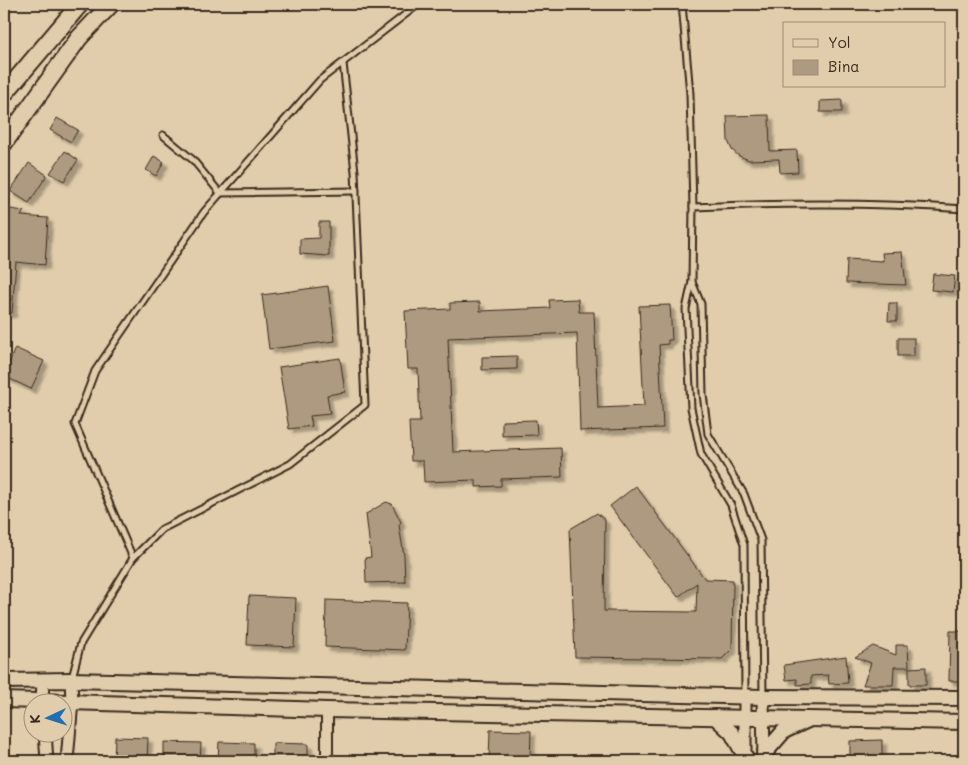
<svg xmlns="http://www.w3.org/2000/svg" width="968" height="765" font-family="Mali,sans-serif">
<defs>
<filter id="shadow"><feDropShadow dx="4.5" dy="4.5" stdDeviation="1" flood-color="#0004"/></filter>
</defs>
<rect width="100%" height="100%" fill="#e1cdab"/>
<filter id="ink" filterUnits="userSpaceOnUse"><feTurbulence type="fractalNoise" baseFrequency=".02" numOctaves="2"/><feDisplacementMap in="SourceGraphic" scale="10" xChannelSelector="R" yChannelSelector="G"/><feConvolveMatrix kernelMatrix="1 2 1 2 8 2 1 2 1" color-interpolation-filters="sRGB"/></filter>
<g filter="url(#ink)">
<g fill="#ae9a80" stroke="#3b2a1e" filter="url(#shadow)">
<polygon points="842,100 842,112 820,112 820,101"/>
<polygon points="769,115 770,151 797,150 798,172 780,173 779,159 749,160 739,156 732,150 728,141 727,116"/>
<polygon points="57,118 78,130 71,142 50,130"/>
<polygon points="65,151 78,160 64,181 50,173"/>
<polygon points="154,156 164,162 156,176 146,170"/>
<polygon points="29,163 47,175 29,203 10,191"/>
<polygon points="4,208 24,211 21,216 48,218 45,265 16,262 12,313 4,313"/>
<polygon points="319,222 329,222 329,256 300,254 300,239 319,238"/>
<polygon points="902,252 906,285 846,283 847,259 883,261 882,253"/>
<polygon points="933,274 955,276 953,292 931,290"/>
<polygon points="328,286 335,341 269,349 262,295"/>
<polygon points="578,299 579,312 594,312 598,408 644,406 639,306 670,305 672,340 668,340 668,344 659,345 663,428 580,431 577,333 448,338 453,452 561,448 562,477 501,479 501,486 476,487 476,480 424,482 423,461 411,461 409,422 420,422 418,369 408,369 405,311 450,309 450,303 480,302 480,311 550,308 549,300"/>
<polygon points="889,303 897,303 897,321 888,321"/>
<rect x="898" y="338" width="16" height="18"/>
<polygon points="15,348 44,361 31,389 4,376"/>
<polygon points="517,356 517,369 482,370 482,357"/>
<polygon points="340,358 345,392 327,395 330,414 310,416 312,426 289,429 279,367"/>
<polygon points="536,420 537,435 502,436 502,421"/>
<polygon points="636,486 705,579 733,580 732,649 722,659 575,657 570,529 597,513 605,520 604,611 696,612 697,583 678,597 610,506"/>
<polygon points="386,502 392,504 401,522 399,525 404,556 405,582 366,583 365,558 371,557 366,514"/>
<polygon points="249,596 296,598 294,647 247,645"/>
<polygon points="326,600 407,603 405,650 325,647"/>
<polygon points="950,631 964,631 964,681 949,681"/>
<polygon points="896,645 908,645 909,667 894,667 893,685 863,685 871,663 855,657 873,646 896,655"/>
<polygon points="846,656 848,683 829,684 828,675 811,676 811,684 797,685 797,679 786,680 784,665"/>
<polygon points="926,667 926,685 909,685 909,668"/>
<polygon points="490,730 531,731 530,760 489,761"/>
<polygon points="115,737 148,738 147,761 114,761"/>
<polygon points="882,740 882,761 850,761 850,741"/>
<polygon points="164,742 201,743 200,761 164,761"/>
<polygon points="219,742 254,743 254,761 218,761"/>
<polygon points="273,743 308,744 308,761 273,761"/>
</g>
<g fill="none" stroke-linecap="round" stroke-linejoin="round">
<defs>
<g id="service">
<polyline points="682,4 690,94 693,207"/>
<polyline points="163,135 193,160 220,193 356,191"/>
<polyline points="692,282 701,304 703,394 708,434 744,494 761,540 763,696"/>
<polyline points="133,558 75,424 95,371 204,212 320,80 419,4"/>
<polyline points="72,678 81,643 133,558 162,529 290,464 365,405 355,172 343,63"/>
<path d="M745,696L744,545L731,505L701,454L691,408L686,309L692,282L693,207C784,203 873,202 964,209"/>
</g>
<polyline id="minor" points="327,761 327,710"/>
<g id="tertiary">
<polyline points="763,697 764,761"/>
<polyline points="42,702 43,680"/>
<polyline points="45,732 47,761"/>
<polyline points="745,757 745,696"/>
<polyline points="67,761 72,701 71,680"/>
</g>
<g id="secondary">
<polyline points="4,681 71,680 763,697 964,698"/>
<polyline points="4,700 327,710 964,722"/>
<polyline points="715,717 732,733 745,756"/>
<polyline points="764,754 784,731 808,720"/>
</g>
<g id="trunk">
<polyline points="4,94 80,4"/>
<polyline points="4,143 79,38 111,4"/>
</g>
</defs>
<use href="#service" stroke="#3b2a1e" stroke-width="9"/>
<use href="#minor" stroke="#3b2a1e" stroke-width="14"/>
<use href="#tertiary" stroke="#3b2a1e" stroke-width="15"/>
<use href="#secondary" stroke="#3b2a1e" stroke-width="18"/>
<use href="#trunk" stroke="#3b2a1e" stroke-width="20"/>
<use href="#service" stroke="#e1cdab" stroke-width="5"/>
<use href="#minor" stroke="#e1cdab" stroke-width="10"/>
<use href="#tertiary" stroke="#e1cdab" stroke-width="11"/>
<use href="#secondary" stroke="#e1cdab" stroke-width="14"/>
<use href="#trunk" stroke="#e1cdab" stroke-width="16"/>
</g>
</g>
<rect width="968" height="765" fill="none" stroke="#e1cdab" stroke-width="20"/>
<rect x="10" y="10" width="948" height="745" fill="none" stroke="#3b2a1e" stroke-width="2" filter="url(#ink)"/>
<rect x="783" y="22" width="162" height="65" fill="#e1cdab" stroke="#9f8c73"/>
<rect x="793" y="39" width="25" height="8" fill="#e1cdab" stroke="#9f8c73"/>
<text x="828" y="48" font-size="15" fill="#3b2a1e">Yol</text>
<rect x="793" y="60" width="25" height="15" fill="#ae9a80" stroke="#9f8c73"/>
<text x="828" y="72" font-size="15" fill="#3b2a1e">Bina</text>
<g transform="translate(48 718) rotate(266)"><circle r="24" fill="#e1cdab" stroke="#9f8c73"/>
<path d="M0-4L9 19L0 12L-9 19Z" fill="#1f6fb2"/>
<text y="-8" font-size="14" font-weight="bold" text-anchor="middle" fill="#3b2a1e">K</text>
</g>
</svg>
